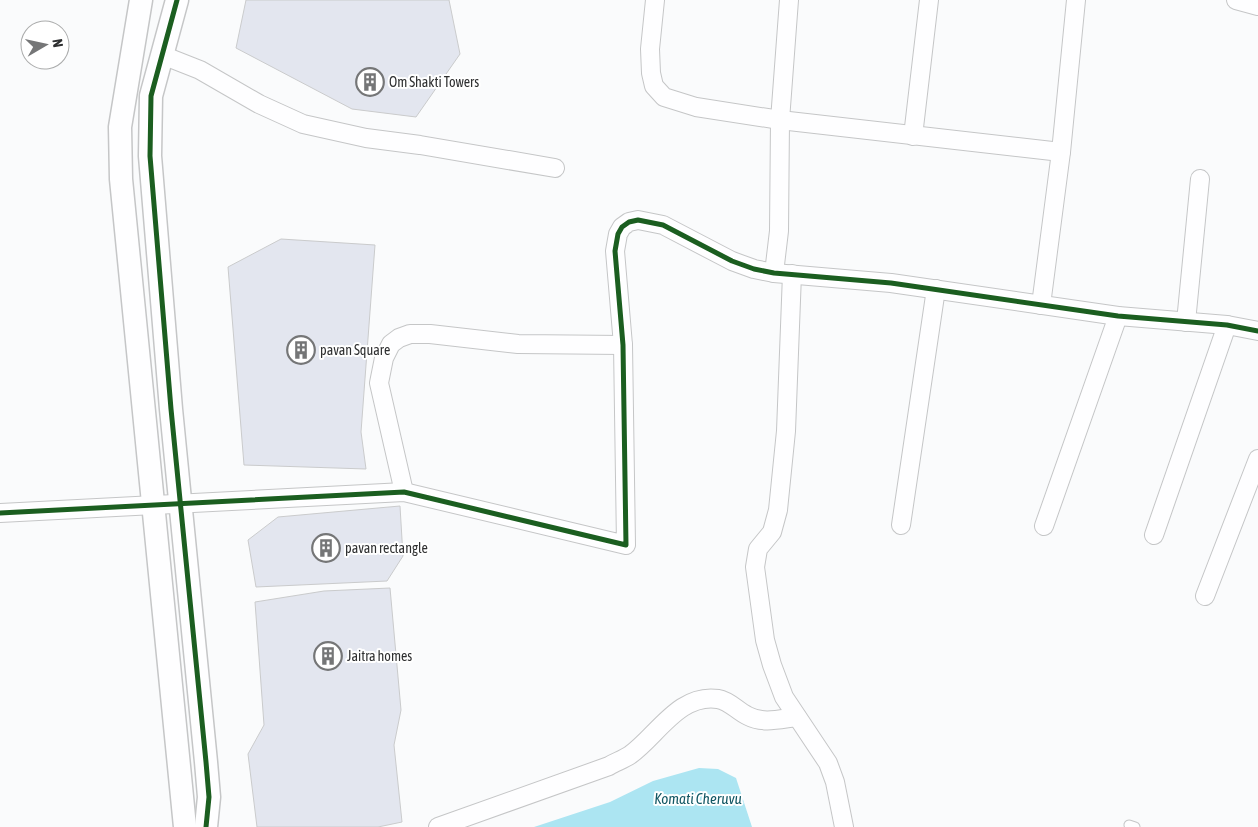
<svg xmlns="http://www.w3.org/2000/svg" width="1258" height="827" font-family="'Asap Condensed',sans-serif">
<rect width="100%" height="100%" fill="#fafbfc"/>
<polygon fill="#ace5f2" points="699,768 718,769 736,778 752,827 534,827 610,802 653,781"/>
<g fill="#e3e6ef" stroke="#cacbcc">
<polygon points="246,0 449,0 460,54 416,117 352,109 236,48"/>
<polygon points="281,239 375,245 361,432 366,469 244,465 228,267"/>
<polygon points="400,506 403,556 387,581 256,587 248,540 278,517"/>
<polygon points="390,588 401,710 394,745 402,822 378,827 257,827 248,754 264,725 255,602 324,591"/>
</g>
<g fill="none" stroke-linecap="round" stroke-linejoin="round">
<defs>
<polyline id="service" points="1129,825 1135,827"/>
<g id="minor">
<polyline points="655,0 650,49 651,73 654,86 664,97 696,107 780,120 1061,152"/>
<polyline points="1236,0 1258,6"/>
<polyline points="162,55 200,70 259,104 303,124 366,138 420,145 555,168"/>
<polyline points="913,136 929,0"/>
<polyline points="774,273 779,231 780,120 789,0"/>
<polyline points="792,274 786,431 778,510 772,532 758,549 755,567 765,640 772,665 784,697 828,763 835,782 844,827"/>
<polyline points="1041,305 1061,152 1076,0"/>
<polyline points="1186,322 1200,179"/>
<polyline points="404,492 379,383 384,358 391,344 399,338 410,334 430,334 518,344 623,345"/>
<polyline points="0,513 404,492 626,545 623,345 615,251 618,234 622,227 629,222 638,220 663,225 732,261 754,269 774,273 891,283 1118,316 1227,325 1258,331"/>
<polyline points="901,525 936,289"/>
<polyline points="1044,526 1118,316"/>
<polyline points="1154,535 1227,325"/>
<polyline points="1205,596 1258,459"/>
<path d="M438,827L609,766C616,762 624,759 630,755C657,736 679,693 718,699C730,701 737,711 748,716C763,724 780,719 797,717"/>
</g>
<g id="tertiary">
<polyline points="141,0 120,127 121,179 185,827"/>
<polyline points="177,0 151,96 150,156 171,409 206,762 209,797 206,827"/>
</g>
</defs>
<use href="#service" stroke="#c5c6c7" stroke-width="11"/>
<use href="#minor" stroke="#c5c6c7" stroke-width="20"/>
<use href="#tertiary" stroke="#c5c6c7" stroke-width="25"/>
<use href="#service" stroke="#fefeff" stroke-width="9"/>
<use href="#minor" stroke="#fefeff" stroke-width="18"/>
<use href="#tertiary" stroke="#fefeff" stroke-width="22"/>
<defs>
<g id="cycleway">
<polyline points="177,0 151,96 150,156 171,409 206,762 209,797 206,827"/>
<polyline points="0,513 404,492 626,545 623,345 615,251 618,234 622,227 629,222 638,220 663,225 732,261 754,269 774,273 891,283 1118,316 1227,325 1258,331"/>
</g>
</defs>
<use href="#cycleway" stroke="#fff" stroke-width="8"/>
<use href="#cycleway" stroke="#1b5e20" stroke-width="5"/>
</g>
<defs>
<symbol id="building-ring" viewBox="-11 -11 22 22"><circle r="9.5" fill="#fff" stroke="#757677" stroke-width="1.5"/><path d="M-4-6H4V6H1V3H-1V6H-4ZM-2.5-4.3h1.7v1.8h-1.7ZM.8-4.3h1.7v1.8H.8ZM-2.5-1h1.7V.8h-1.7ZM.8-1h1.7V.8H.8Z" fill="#757677"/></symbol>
</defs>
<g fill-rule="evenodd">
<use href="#building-ring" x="354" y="66" width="32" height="32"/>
<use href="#building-ring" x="285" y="334" width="32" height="32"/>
<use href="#building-ring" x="310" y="532" width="32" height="32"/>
<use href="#building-ring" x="312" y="640" width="32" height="32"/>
</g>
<g text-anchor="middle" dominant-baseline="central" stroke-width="4" stroke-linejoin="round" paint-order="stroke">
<g font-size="14" fill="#2e2f30" stroke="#fff" text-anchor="start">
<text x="389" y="82">Om Shakti Towers</text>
<text x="320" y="350">pavan Square</text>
<text x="345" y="548">pavan rectangle</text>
<text x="347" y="656">Jaitra homes</text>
</g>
<g font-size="15" font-style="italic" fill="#125764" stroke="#fff">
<text x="698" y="798">Komati Cheruvu</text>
</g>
</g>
<g transform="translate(45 45) rotate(81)"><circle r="24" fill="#ffffff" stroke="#abacac"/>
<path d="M0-4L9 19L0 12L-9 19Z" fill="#757677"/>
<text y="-8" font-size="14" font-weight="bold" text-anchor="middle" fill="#2e2f30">N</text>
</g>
</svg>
